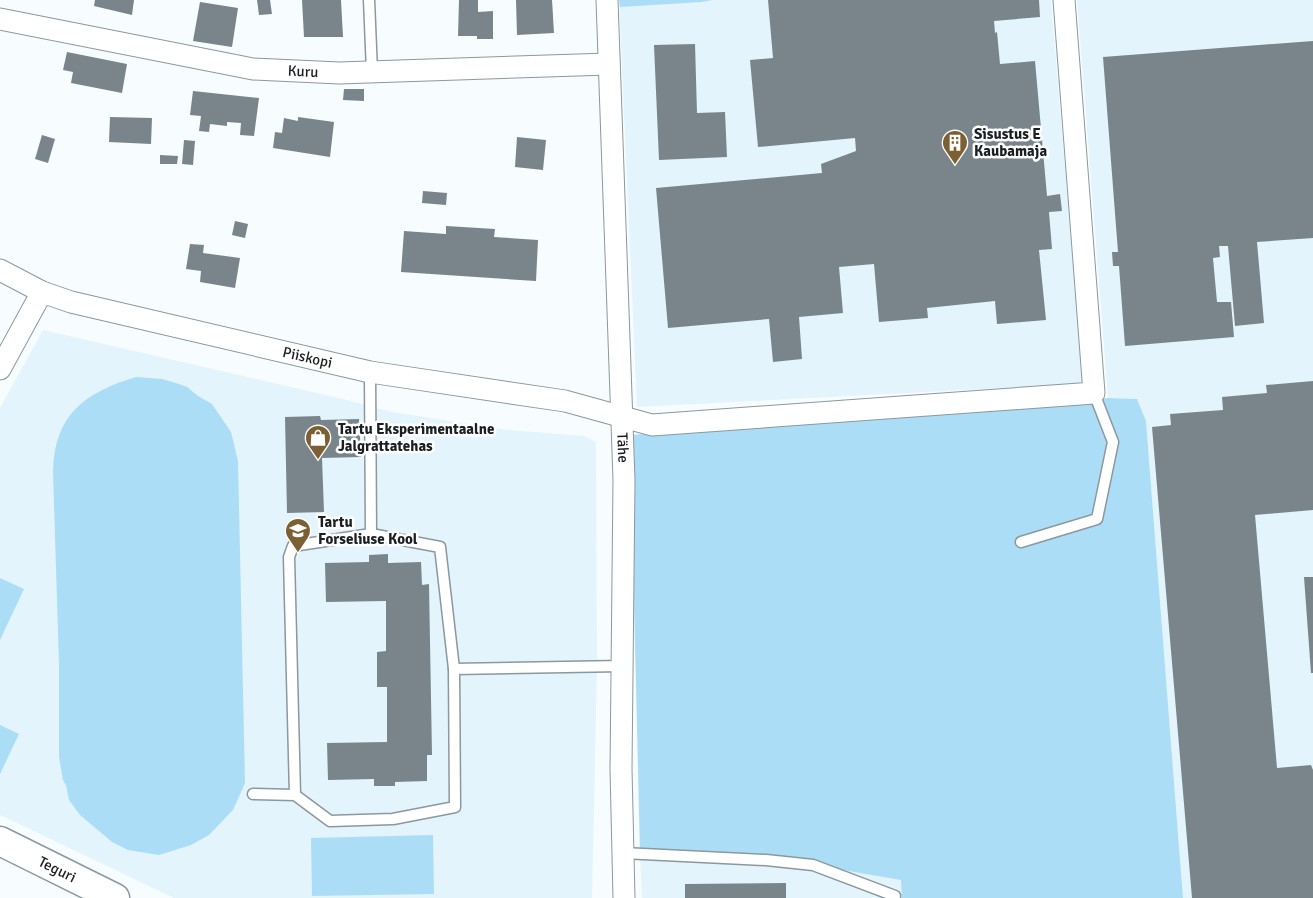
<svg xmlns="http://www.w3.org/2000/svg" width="1313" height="898" font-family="Signika,sans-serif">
<rect width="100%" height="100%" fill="#f7fcff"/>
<g fill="#e3f4fc">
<polygon points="619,0 1051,0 1083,384 637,407"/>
<polygon points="1077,0 1313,0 1313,898 1183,898 1146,421 1137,399 1108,398"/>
<polygon points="43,330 347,400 392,412 508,430 584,436 596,442 597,667 592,898 174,898 0,815 0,408"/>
<polygon points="640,854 813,865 902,880 902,898 642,898"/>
</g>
<g fill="#abdef6">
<polygon points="619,0 712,0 702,2 620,7"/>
<path d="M136,377L162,379L176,383L187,387L198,396L212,404L231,432L238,461L245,783L233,810L209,835L191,845L159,855L128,850L112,842L80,815L69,800L66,785L63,780L59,757V664L53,472C54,415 85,392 136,377Z"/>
<polygon points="1108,398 1137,399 1146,421 1183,898 902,898 901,880 813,865 640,854 630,435"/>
<polygon points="0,578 24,589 0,640"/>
<polygon points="0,725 19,734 0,774"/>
<polygon points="433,835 434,894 312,896 311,838"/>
</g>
<g fill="#79858b">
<polygon points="95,0 134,0 132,15 94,6"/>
<polygon points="257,0 270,0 272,14 259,15"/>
<polygon points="302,0 341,0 343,37 304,37"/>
<polygon points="459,0 478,0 478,12 493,11 493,39 477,39 477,36 458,36"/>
<polygon points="516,0 552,0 554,33 517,35"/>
<polygon points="768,0 1039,0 1040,17 994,21 995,33 997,32 1000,64 1035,61 1047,196 1060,194 1062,211 1049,212 1052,249 1039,250 1046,320 997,324 995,301 927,308 928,318 879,322 874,264 839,267 843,313 799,317 802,359 773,362 769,319 668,328 656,188 822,173 821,164 856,151 855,138 758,147 750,60 773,58"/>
<polygon points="200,2 238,8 232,47 193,41"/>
<polygon points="1313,41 1313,238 1257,242 1264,323 1235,326 1228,246 1219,246 1220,257 1213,258 1217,302 1231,302 1234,337 1125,346 1119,266 1113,266 1112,252 1118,252 1103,57"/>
<polygon points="695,44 697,113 725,112 727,157 659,160 654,45"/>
<polygon points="67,52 127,64 122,93 71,83 73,72 63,70"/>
<polygon points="344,89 364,89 364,101 343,100"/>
<polygon points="193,91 259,98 254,136 240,135 241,123 227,122 227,126 210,124 209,132 199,131 201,116 190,115"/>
<polygon points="110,117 152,118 151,144 109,142"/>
<polygon points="298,117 334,122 330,157 273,148 275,132 282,133 284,118 298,121"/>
<polygon points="42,135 55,139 48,163 35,159"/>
<polygon points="517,137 546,140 543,170 515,167"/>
<polygon points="184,140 195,141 193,165 182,164"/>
<polygon points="160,155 178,156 177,164 160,164"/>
<polygon points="423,191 447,193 446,205 422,203"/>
<polygon points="235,221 248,224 245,238 232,235"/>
<polygon points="446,226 495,229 494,237 538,240 536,281 401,272 404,231 446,234"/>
<polygon points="190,244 204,245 203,253 240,258 235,288 200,282 201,271 186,269"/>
<polygon points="1313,381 1313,510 1255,515 1277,768 1311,765 1313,770 1313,898 1192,898 1152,427 1171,425 1170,414 1223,410 1222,397 1267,393 1266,385"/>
<polygon points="320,416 321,420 359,419 361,457 322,458 324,512 287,513 285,417"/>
<polygon points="388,554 388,563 421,562 422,585 429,584 432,755 427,755 427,781 395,782 395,786 374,786 374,779 328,780 327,743 387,742 387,687 377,687 377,652 386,651 386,601 326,602 325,563 369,562 369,555"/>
<polygon points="1304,577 1313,577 1313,673 1311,673"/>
<polygon points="786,883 786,898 685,898 685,884"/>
</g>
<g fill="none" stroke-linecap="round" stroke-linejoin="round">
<defs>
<g id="lane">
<polyline points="369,0 372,72"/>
<polyline points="370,372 371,534 440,547 454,669"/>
<polyline points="1021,542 1097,519 1113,442 1094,393"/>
<polyline points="253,794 295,795 330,821 393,819 455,807 454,669 622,666"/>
<polyline points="295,795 289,557 293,546 371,534"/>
<polyline points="623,853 766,860 813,865 895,896"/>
</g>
<g id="street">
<path id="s1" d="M607,0L624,480L621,769L624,898"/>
<path id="s2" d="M0,19L253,69L339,73L609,64"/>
<path id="s3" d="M0,270L42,292L71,302L370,372L565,401L652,425L1094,393L1064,0"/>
<polyline points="0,369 42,292"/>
</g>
<g id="secondary">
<path id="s4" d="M0,841L115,898"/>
</g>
</defs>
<use href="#lane" stroke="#8b989e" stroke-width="13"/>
<use href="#street" stroke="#8b989e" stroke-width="23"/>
<use href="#secondary" stroke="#8b989e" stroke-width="31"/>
<use href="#lane" stroke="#fff" stroke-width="10"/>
<use href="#street" stroke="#fff" stroke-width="21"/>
<use href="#secondary" stroke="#fff" stroke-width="28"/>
</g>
<defs>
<symbol id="building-pin" viewBox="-11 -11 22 30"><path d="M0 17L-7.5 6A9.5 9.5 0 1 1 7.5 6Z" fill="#7c6033" stroke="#fff"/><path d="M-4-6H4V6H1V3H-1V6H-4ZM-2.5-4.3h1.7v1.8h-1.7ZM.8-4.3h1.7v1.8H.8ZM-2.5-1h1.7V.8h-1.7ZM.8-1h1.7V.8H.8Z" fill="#fff"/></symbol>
<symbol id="shop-pin" viewBox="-11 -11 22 30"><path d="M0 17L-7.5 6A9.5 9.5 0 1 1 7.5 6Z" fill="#7c6033" stroke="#fff"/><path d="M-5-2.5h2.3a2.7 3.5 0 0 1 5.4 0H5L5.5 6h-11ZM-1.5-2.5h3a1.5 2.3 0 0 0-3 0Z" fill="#fff"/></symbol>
<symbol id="school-pin" viewBox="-11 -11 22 30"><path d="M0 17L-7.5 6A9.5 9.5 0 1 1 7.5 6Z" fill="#7c6033" stroke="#fff"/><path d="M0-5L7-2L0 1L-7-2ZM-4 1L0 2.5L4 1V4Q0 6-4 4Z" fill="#fff"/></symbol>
</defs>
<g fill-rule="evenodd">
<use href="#building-pin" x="940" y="128" width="30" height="40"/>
<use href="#shop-pin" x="303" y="423" width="30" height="40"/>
<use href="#school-pin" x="283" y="516" width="30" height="40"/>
</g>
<g text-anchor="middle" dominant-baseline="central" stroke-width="5" stroke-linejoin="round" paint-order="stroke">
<g font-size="15" fill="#1b1f22" stroke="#fff">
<text stroke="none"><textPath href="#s2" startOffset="308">Kuru</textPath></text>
<text stroke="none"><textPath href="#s3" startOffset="321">Piiskopi</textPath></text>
<text stroke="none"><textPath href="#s1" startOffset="448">Tähe</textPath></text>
<text stroke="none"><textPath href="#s4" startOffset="64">Teguri</textPath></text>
</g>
<g font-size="15" font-weight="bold" fill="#1b1f22" stroke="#fff" text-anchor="start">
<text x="974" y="134">Sisustus E<tspan x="974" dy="17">Kaubamaja</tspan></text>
<text x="338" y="429">Tartu Eksperimentaalne<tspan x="338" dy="17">Jalgrattatehas</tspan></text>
<text x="318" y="522">Tartu<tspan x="318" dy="17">Forseliuse Kool</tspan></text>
</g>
</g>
</svg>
